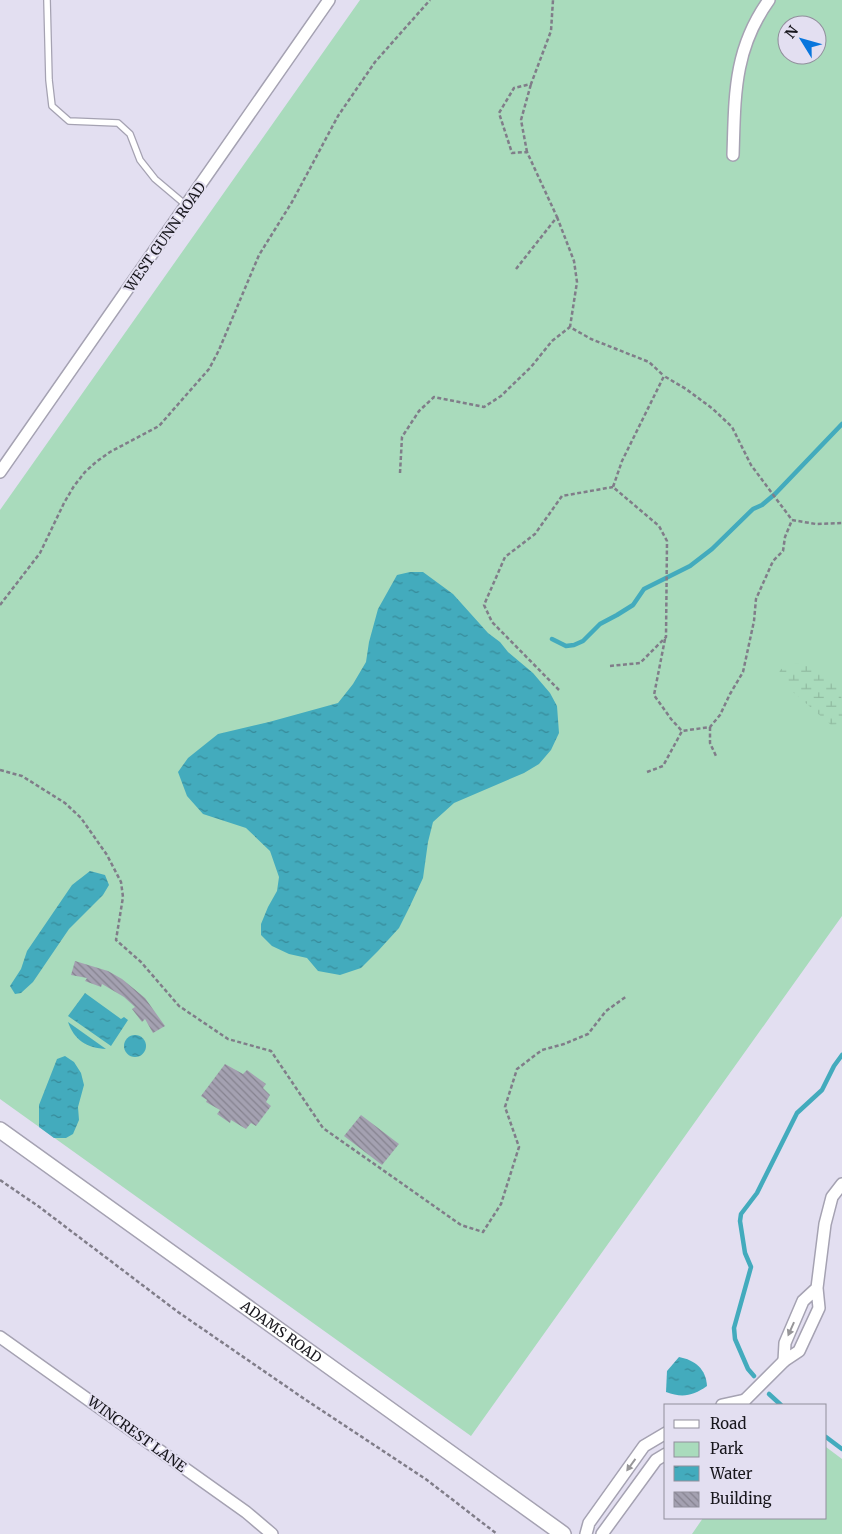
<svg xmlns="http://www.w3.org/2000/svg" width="842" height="1534" font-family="Merriweather,serif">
<defs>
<pattern id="wetland-marsh" width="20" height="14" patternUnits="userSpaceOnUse" patternTransform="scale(1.25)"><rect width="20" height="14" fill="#a9dbbc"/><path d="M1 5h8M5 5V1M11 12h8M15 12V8" fill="none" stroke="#91bba1"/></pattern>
<pattern id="water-ripples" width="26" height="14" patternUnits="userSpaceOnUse" patternTransform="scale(1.25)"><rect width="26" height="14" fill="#43abbd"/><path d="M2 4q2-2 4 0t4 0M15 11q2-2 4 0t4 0" fill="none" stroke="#378a99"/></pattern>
<pattern id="building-back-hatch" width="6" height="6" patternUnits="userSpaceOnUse" patternTransform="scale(1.25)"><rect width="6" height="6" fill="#a4a1b1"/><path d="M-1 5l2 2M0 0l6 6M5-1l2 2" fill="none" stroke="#85828f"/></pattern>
</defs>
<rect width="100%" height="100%" fill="#e3dff1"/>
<g fill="#a9dbbc" fill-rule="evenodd">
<path d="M360,0H842V916L471,1436L0,1099V510ZM787,25H817V55H787Z"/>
<polygon points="826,1447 842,1459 842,1534 692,1534 703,1518 826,1518"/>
</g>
<path fill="url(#wetland-marsh)" d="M802,663C842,677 842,680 842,724L831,725L778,679L780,670L789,664Z"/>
<g fill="url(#water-ripples)">
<polygon points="410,572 423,572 453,594 488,633 500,642 508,652 533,673 550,693 557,706 559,733 551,750 539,764 524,773 454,803 433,822 428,842 423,878 410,906 399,928 378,951 361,968 340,975 318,971 307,958 289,954 272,946 261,935 261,924 268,907 277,891 279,877 270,851 246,828 203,814 187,796 178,772 188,758 218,734 269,722 338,703 353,684 366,662 369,642 378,609 397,575"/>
<polygon points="90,871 105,875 109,885 103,895 69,929 33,982 21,993 15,994 10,986 21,969 27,951 72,885"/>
<polygon points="85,993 121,1019 124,1017 128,1020 111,1046 68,1016"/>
<path d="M68,1022L106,1049C87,1048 74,1040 68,1022Z"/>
<circle cx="135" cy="1046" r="11"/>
<polygon points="65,1056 74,1062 81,1073 84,1085 78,1107 79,1120 73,1134 66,1138 54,1138 39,1127 39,1105 57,1059"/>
<path d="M679,1357C695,1360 706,1369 707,1386C693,1396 682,1398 666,1392L667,1371Z"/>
</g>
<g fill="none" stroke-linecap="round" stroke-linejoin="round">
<g stroke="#43abbd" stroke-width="4.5">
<polyline points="552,639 566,646 574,645 583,641 600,624 617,615 633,605 644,589 690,566 712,549 753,509 762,505 775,494 842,424"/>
<polyline points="754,1376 748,1369 735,1339 734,1328 751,1267 745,1253 740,1221 741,1214 757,1193 797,1113 822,1090 834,1066 842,1055"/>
<polyline points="769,1394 781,1405"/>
<polyline points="826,1437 842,1449"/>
</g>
</g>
<g fill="url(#building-back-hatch)">
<polygon points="75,961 108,971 122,979 145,998 165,1026 153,1033 145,1019 142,1022 132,1009 135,1007 124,997 102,984 101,987 85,981 87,978 71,975"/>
<polygon points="225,1064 243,1074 247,1070 266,1084 263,1088 270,1095 266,1102 271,1106 256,1126 251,1123 246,1129 231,1120 230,1123 217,1114 220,1110 206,1102 207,1100 201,1096"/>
<polygon points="361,1115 399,1144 382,1165 344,1136"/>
</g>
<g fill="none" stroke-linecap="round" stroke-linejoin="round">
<defs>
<polyline id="lane" points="47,0 49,80 52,106 69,121 118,123 130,134 140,160 155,179 187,206"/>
<g id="street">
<path d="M733,155C735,97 733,50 769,0"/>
<polyline points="0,472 329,0"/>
<polyline points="817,1288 803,1301 785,1343 784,1361 799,1351 819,1308 817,1288 825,1224 832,1197 842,1184"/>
<polyline points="0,1337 246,1512 272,1534"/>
<polyline points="745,1400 784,1361"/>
<polyline points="722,1405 745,1400 742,1405"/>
<polyline points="586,1534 589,1523 644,1446 666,1433"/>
<polyline points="602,1534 656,1460 666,1454"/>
</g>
<g id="secondary">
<path id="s1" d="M0,1130L563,1534"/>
</g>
</defs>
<use href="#lane" stroke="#a5a2b2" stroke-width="8"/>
<use href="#street" stroke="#a5a2b2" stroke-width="14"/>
<use href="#secondary" stroke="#a5a2b2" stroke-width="18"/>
<g stroke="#807d89" stroke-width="2.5" stroke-dasharray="4 2.5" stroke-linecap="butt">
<polyline points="527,152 521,120 531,84"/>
<polyline points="557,217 574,261 577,282 570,327"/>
<polyline points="516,269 557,217 527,152 512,153 499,113 514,88 531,84 551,31 553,0"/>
<polyline points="400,473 402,437 419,411 434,397 484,407 501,396 531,367 552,341 570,327 591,339 649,362 664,376"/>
<polyline points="0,605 40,553 64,503 74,486 85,472 96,462 110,452 159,426 209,369 219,350 259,255 292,202 338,116 375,62 430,0"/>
<polyline points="665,639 654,695 671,719 682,731"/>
<polyline points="610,666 640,663 666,637 667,541 659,526 613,487 622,461 664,376 686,389 713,409 732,427 751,465 792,520 816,524 842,523"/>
<polyline points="559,690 492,622 484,605 505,557 535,534 562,496 613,487"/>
<polyline points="710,727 710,743 716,756"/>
<polyline points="0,770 22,776 65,803 81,818 107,855 121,882 123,897 116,940 141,962 179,1006 228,1039 271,1051 323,1128 461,1225 483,1232 501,1204 519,1147 505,1107 517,1069 542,1050 564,1044 588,1034 606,1011 627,996"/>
<polyline points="647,772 663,766 682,731 710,727 720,715 730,694 743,672 754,621 756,599 773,561 783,551 785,537 792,520"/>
<polyline points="0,1180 38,1206 178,1312 303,1398 427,1480 497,1534"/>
</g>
<use href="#lane" stroke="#fff" stroke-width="5.5"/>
<use href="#street" stroke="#fff" stroke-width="11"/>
<use href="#secondary" stroke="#fff" stroke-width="15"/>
</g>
<defs><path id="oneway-solid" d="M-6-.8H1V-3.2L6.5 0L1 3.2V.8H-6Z" transform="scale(1.25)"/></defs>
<g fill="#979699">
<use href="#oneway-solid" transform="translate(791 1329) rotate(114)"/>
<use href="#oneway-solid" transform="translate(631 1465) rotate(126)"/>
</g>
<g text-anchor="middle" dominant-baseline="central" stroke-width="4" stroke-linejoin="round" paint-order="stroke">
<g font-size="14" fill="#17161c" stroke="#e3dff1">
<text transform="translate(165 237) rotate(-55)">WEST GUNN ROAD</text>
<text stroke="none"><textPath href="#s1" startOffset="346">ADAMS ROAD</textPath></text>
<text transform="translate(137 1434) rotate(36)">WINCREST LANE</text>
</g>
</g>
<rect x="664" y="1404" width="162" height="115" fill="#e3dff1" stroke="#918f9c"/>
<rect x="674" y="1420" width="25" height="8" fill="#ffffff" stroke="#918f9c"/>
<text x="710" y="1429" font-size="15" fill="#17161c">Road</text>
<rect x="674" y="1442" width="25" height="15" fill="#a9dbbc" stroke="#918f9c"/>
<text x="710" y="1454" font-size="15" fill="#17161c">Park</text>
<rect x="674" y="1466" width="25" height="15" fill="url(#water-ripples)" stroke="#918f9c"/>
<text x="710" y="1479" font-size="15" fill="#17161c">Water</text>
<rect x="674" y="1492" width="25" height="15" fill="url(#building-back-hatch)" stroke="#918f9c"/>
<text x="710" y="1504" font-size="15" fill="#17161c">Building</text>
<g transform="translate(802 40) rotate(307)"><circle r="24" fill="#e3dff1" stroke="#918f9c"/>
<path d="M0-4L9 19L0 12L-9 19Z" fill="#0876dd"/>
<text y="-8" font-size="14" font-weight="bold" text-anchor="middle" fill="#17161c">N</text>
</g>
</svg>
